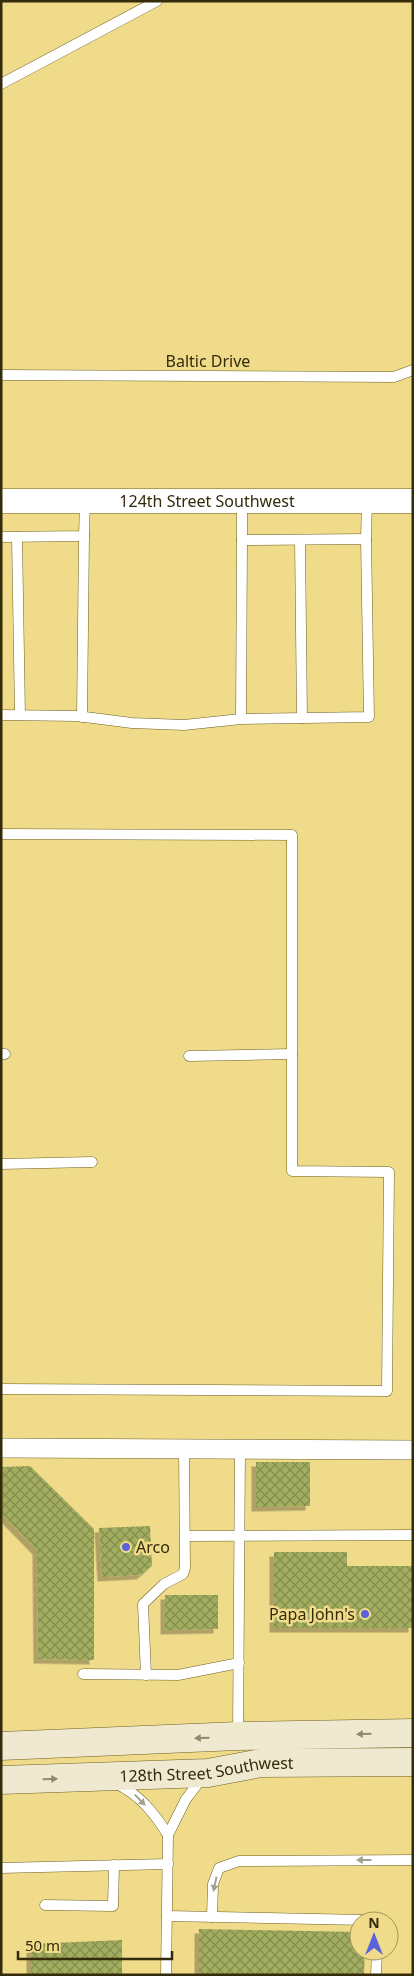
<svg xmlns="http://www.w3.org/2000/svg" width="414" height="1976" font-family="'Noto Sans',sans-serif">
<defs>
<pattern id="building-cross-hatch" width="8" height="8" patternUnits="userSpaceOnUse" patternTransform="scale(1.25)"><rect width="8" height="8" fill="#a1ad5f"/><path d="M0 0l8 8M0 8l8-8" fill="none" stroke="#848d4d"/></pattern>
<filter id="shadow"><feDropShadow dx="-4.5" dy="4.5" stdDeviation="0" flood-color="#0004"/></filter>
</defs>
<rect width="100%" height="100%" fill="#efdb8a"/>
<g fill="url(#building-cross-hatch)" filter="url(#shadow)">
<polygon points="256,1462 310,1462 310,1506 256,1507"/>
<polygon points="30,1466 94,1529 94,1660 38,1659 37,1550 1,1513 1,1467"/>
<polygon points="150,1526 152,1566 141,1575 102,1577 99,1528"/>
<polygon points="274,1552 347,1552 347,1566 413,1566 413,1628 274,1628"/>
<polygon points="165,1595 218,1595 218,1629 165,1630"/>
<polygon points="199,1929 359,1932 359,1951 365,1951 364,1975 199,1975"/>
<polygon points="122,1940 122,1975 31,1975 31,1944"/>
</g>
<g fill="none" stroke-linecap="round" stroke-linejoin="round">
<defs>
<g id="service">
<polyline points="1,84 157,1"/>
<polyline points="1,375 394,377 413,370"/>
<polyline points="242,501 242,540"/>
<polyline points="1,537 84,536 85,501"/>
<polyline points="17,537 20,715"/>
<polyline points="366,539 367,501"/>
<polyline points="300,540 302,718"/>
<polyline points="1,715 77,716 132,723 184,725 241,719 369,717 366,539 242,540 241,719"/>
<polyline points="82,717 84,536"/>
<polyline points="1,834 292,835 292,1171 389,1172 387,1391 1,1389"/>
<polyline points="1,1054 5,1054"/>
<polyline points="189,1056 292,1054"/>
<polyline points="1,1164 92,1162"/>
<polyline points="185,1536 413,1535"/>
<polyline points="83,1674 178,1675 239,1663"/>
<polyline points="146,1675 143,1604 164,1584 183,1574 185,1568 184,1449"/>
<polyline points="238,1735 240,1449"/>
<path d="M117,1784C140,1795 155,1814 168,1835"/>
<polyline points="1,1868 168,1864"/>
<polyline points="45,1905 113,1906 114,1865"/>
<polyline points="167,1916 366,1920 368,1921"/>
<polyline points="212,1917 213,1884 219,1868 239,1861 413,1860"/>
<polyline points="166,1975 168,1835 186,1799 203,1777"/>
<polyline points="376,1975 377,1951"/>
</g>
<polyline id="minor" points="1,1448 413,1450"/>
<g id="tertiary">
<path id="s1" d="M1,501H413"/>
</g>
<g id="secondary">
<polyline points="1,1746 238,1736 413,1733"/>
<path id="s2" d="M1,1780L208,1773L261,1763L413,1762"/>
</g>
</defs>
<use href="#service" stroke="#6e6022" stroke-width="11"/>
<use href="#minor" stroke="#6e6022" stroke-width="20"/>
<use href="#tertiary" stroke="#6e6022" stroke-width="25"/>
<use href="#secondary" stroke="#6e6022" stroke-width="29"/>
<use href="#service" stroke="#fff" stroke-width="10"/>
<use href="#minor" stroke="#fff" stroke-width="19"/>
<use href="#tertiary" stroke="#fff" stroke-width="24"/>
<use href="#secondary" stroke="#efe9d1" stroke-width="28"/>
</g>
<defs><path id="oneway-solid" d="M-6-.8H1V-3.2L6.5 0L1 3.2V.8H-6Z" transform="scale(1.25)"/></defs>
<g fill="#918a6d">
<use href="#oneway-solid" transform="translate(364 1734) rotate(179)"/>
<use href="#oneway-solid" transform="translate(202 1738) rotate(178)"/>
<use href="#oneway-solid" transform="translate(50 1779) rotate(-1)"/>
</g>
<g fill="#a3a090">
<use href="#oneway-solid" transform="translate(140 1800) rotate(46)"/>
<use href="#oneway-solid" transform="translate(364 1860) rotate(180)"/>
<use href="#oneway-solid" transform="translate(215 1884) rotate(102)"/>
</g>
<g fill="#5b63da" stroke="#efdb8a" stroke-width="2">
<circle cx="126" cy="1547" r="5"/>
<circle cx="365" cy="1614" r="5"/>
</g>
<g text-anchor="middle" dominant-baseline="central" stroke-width="5" stroke-linejoin="round" paint-order="stroke">
<g font-size="16" fill="#332b09" stroke="#efdb8a">
<text x="208" y="361">Baltic Drive</text>
<text stroke="none"><textPath href="#s1" startOffset="206">124th Street Southwest</textPath></text>
<text stroke="none"><textPath href="#s2" startOffset="206">128th Street Southwest</textPath></text>
</g>
<g font-size="16" fill="#332b09" stroke="#efdb8a" text-anchor="start">
<text x="136" y="1547">Arco</text>
<text x="355" y="1614" text-anchor="end">Papa John's</text>
</g>
</g>
<rect width="414" height="1976" fill="none" stroke="#332b09" stroke-width="5"/>
<g transform="translate(374 1936)"><circle r="24" fill="#efdb8a" stroke="#a49556"/>
<path d="M0-4L9 19L0 12L-9 19Z" fill="#5b63da"/>
<text y="-8" font-size="14" font-weight="bold" text-anchor="middle" fill="#332b09">N</text>
</g>
<path d="M18 1951v8h154v-8" fill="none" stroke="#332b09" stroke-width="2.5"/>
<text x="25" y="1951" font-size="15" fill="#332b09" stroke="#efdb8a" stroke-width="4" paint-order="stroke">50 m</text>
</svg>
